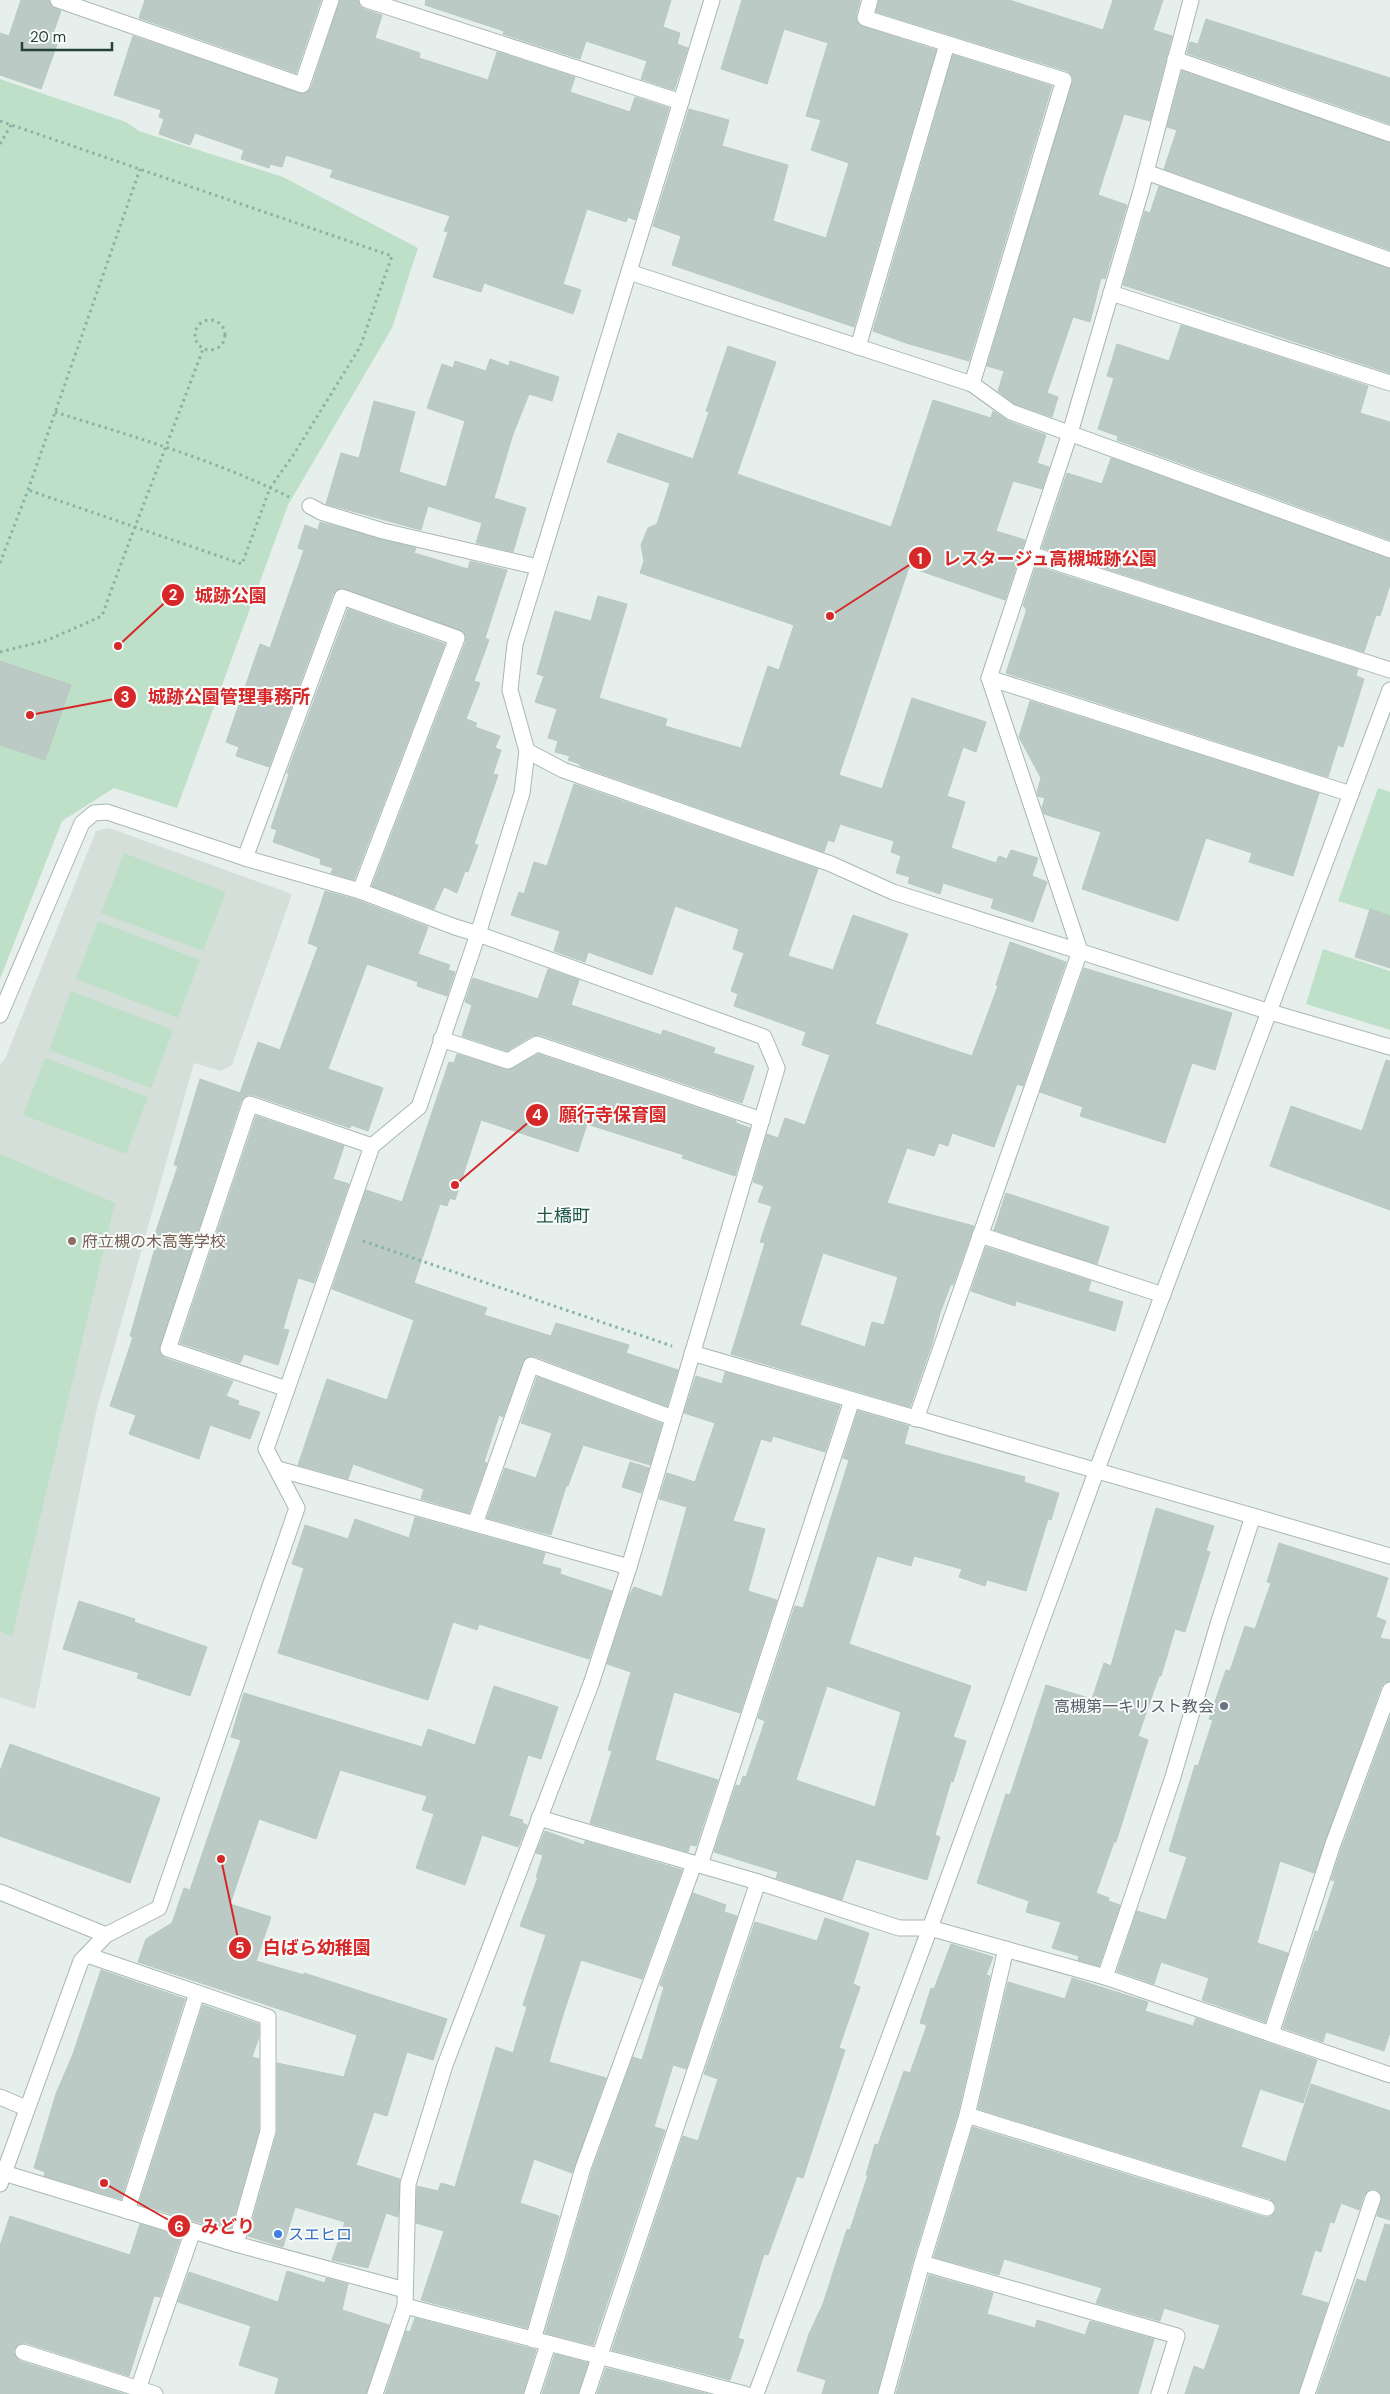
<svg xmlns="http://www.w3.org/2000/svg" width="1390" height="2394" font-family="'DM Sans','Noto Sans JP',sans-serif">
<rect width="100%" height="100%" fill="#e6efeb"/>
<polygon fill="#d4dfda" points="109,828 292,894 232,1065 221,1071 194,1063 96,1412 35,1709 0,1697 0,1064 5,1059 96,831"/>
<g fill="#bfe0c8">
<polygon points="0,79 126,122 139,131 283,177 418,248 392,328 288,505 177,808 114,788 62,821 0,979"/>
<polygon points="1378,788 1390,792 1390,917 1338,901"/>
<polygon points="124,853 226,892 203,951 101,913"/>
<polygon points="98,921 200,960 178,1018 76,979"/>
<polygon points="1323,949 1390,971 1390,1030 1306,1004"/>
<polygon points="71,991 173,1030 151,1088 49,1050"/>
<polygon points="45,1058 148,1097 126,1154 23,1115"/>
<polygon points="0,1154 115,1203 12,1636 0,1631"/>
</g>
<g fill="#bbcac4" stroke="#b8c9c2" fill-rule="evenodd">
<polygon points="21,0 49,0 51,6 61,11 52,36 59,39 41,89 0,75 0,33 9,36"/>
<polygon points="145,0 321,0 296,73 139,18"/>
<polygon points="340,0 358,0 360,6 364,9 382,15 375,38 420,53 419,58 488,80 497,52 575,77 570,92 630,112 635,97 669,108 635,220 628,217 626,222 587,209 563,284 581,290 573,314 484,283 481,292 433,277 448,232 444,231 450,216 330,177 333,170 286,155 282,167 270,164 269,168 241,159 244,150 195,133 190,145 159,134 164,119 159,117 161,110 114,95 133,36 304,94 311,88"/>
<polygon points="426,0 671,0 663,27 680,33 677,44 688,48 674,90 641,79 647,61 586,41 580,59 503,34 504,31 425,5"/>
<polygon points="742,0 860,0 856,16 859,25 936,50 854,327 672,265 681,236 653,226 689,109 729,120 722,146 788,165 773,221 826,238 849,163 811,150 821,120 806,116 828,43 784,29 767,84 721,69"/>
<polygon points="879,0 1009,0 1103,30 1113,0 1163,0 1153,30 1172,36 1150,121 1124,114 1098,195 1127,205 1105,279 1101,278 1090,322 1073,317 1047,393 1058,397 1052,417 1015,404 998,391 1004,371 987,366 1073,77 1067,71 876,12"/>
<polygon points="1206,19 1390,78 1390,124 1187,53 1190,42 1198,44"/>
<polygon points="953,55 1052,86 969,361 906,343 873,331"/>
<polygon points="1182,71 1390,143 1390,250 1164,169 1177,130 1167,127"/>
<polygon points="1159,186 1390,269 1390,373 1123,285 1145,211 1150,213"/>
<polygon points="1181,325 1368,386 1360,413 1390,422 1390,540 1117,440 1118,436 1098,429 1114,378 1107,376 1117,344 1169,361"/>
<polygon points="728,346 776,362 737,474 891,527 933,400 991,418 993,411 1008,421 1046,435 1037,463 1049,467 1042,489 1013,481 996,531 1025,540 1005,600 909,567 839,775 882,789 912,698 986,722 976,752 963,747 947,796 965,802 951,848 996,863 999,856 1007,859 1011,850 1038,858 1032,876 1047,882 1033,922 991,908 994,899 943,883 940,894 908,883 910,877 896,873 901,856 891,852 894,841 840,824 834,842 828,840 824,852 580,766 580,764 568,760 570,756 555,752 558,741 548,738 557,709 535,702 544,676 537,674 555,611 591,621 598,596 627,604 599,698 667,719 665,726 730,745 741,748 768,666 779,670 794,625 640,573 644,561 641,545 648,528 657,524 670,483 607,462 618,433 693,459 709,412 706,411"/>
<polygon points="490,359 509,366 510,361 559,377 552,401 529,394 513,434 494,498 526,508 513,552 476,543 482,523 428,506 421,530 326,504 341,453 359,458 374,401 415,412 399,472 446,487 465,421 427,408 442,364 453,368 455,361 486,371"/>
<polygon points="1111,458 1390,559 1390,585 1380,616 1376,615 1364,652 1042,548 1067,473 1102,484"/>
<polygon points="320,522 416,548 414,553 468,569 470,561 507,570 485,638 489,640 474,681 480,683 466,719 477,723 475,727 500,736 495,748 501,750 493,774 498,775 474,844 478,845 468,872 465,871 457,893 444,887 434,909 372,886 466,641 464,632 340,588 333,594 269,767 236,756 239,747 226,742 260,644 270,648 304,550 298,548 305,525 318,530"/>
<polygon points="1036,566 1358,669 1356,676 1364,679 1343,747 1338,745 1328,777 1006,673 1026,612 1026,608 1023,606"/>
<polygon points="348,609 445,644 354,880 331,873 333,868 320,864 321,859 273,842 277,830 271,828 289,774 287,773"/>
<polygon points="0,661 71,685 45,760 0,745"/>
<polygon points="1030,701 1319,793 1293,876 1249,862 1252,853 1206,838 1178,921 1082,889 1101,832 1044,814 1042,808 1045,798 1038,796 1037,792 1041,778 1019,737"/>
<path d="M574,784L818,869L788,956L833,970L853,915L908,934L875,1024L972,1056L998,986L996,985L1010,942L1066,962L1023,1086L1017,1084L994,1147L952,1133L948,1146L939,1143L934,1156L907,1148L887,1203L974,1226L953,1285L951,1284L940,1313L932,1344L910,1407L731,1354L765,1243L760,1242L772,1206L758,1202L764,1186L753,1182L767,1134L778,1138L785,1118L805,1125L830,1055L802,1045L806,1032L734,1006L738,994L731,991L744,953L733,949L739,929L675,906L652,975L588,952L585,962L554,951L560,931L511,915L519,892L524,894L534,862L547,866ZM823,1253L898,1277L884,1325L872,1322L865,1347L800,1325Z"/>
<polygon points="325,891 357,900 428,927 418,954 450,965 448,970 455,972 447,996 417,986 418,982 367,964 328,1069 383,1088 368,1131 351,1125 350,1128 253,1095 248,1095 241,1101 159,1350 165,1358 233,1381 226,1396 239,1401 238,1405 260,1412 250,1439 210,1425 199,1459 129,1434 136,1415 110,1406 133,1337 130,1336 157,1241 153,1240 178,1166 174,1165 200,1079 240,1093 258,1042 280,1050 318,947 308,943"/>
<polygon points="1370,909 1390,916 1390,968 1355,957"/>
<polygon points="1084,968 1232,1013 1215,1070 1192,1063 1165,1143 1080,1116 1083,1107 1040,1092"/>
<polygon points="548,969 579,980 571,1005 661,1035 663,1030 715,1048 713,1053 754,1066 742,1103 540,1035 532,1036 507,1051 462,1036 472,1005 465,1002 473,978 538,999"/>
<polygon points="457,1054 509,1070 538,1054 736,1121 736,1123 750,1128 735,1176 682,1158 684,1155 587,1124 578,1152 481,1120 455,1200 450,1198 447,1206 440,1204 414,1283 487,1308 484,1315 551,1336 556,1323 629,1345 626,1353 678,1370 667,1406 534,1356 525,1358 503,1417 499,1415 484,1462 487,1463 469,1513 421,1499 424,1489 353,1464 348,1479 298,1465 327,1379 387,1400 414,1320 332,1289 366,1190 402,1202 449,1062 454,1063"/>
<polygon points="1386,1060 1390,1061 1390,1210 1270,1166 1291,1106 1362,1131"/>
<polygon points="256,1116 344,1146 333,1179 349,1184 314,1283 298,1278 283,1329 289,1330 278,1365 244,1354 240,1363 180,1343"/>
<polygon points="1006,1193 1109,1227 1097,1264 994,1230"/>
<polygon points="986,1247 1091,1281 1088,1291 1123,1302 1115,1331 1016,1301 1015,1306 971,1291"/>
<polygon points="725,1372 840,1406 825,1452 773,1436 771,1442 761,1439 733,1521 765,1529 748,1591 777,1600 740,1713 674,1692 655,1760 718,1780 696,1846 690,1845 688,1852 590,1823 612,1751 608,1750 631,1672 607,1664 629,1596 634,1587 662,1597 687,1507 659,1499 667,1473 695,1482 715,1423 684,1413 696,1376 722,1384"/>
<polygon points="537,1377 662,1424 650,1465 583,1445 568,1486 566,1486 551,1535 487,1518 505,1468 536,1478 552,1433 521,1423"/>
<path d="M858,1411L909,1426L904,1444L1025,1477L1024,1482L1059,1493L1051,1520L1048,1519L1026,1591L987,1580L985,1586L959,1577L962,1569L914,1556L911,1566L877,1556L849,1644L971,1686L953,1737L966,1741L953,1782L951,1781L935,1835L940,1837L927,1880L856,1859L842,1900L776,1878L778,1872L714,1852L736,1785L740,1786L743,1776L746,1777L765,1721L758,1718L795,1606L803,1608L849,1460L843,1458ZM827,1686L901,1712L875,1807L796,1780Z"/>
<polygon points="630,1462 649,1468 641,1493 622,1487"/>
<polygon points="1156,1508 1214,1526 1206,1551 1210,1552 1185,1632 1175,1629 1161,1676 1159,1676 1138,1736 1148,1740 1116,1842 1114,1842 1096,1893 1109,1898 1108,1901 1120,1905 1099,1966 1078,1960 1079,1956 1052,1948 1061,1922 1026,1912 1029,1901 977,1883 1006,1794 1010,1795 1046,1685 1092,1699 1104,1663 1111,1666"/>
<polygon points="415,1517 545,1553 542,1564 561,1569 560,1574 612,1591 589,1659 479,1624 477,1630 453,1622 428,1700 278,1653 304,1568 292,1564 305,1525 348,1539 355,1519 409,1538"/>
<polygon points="1279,1543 1388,1578 1376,1617 1386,1621 1380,1638 1390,1640 1390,1681 1384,1683 1381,1687 1314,1873 1280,1861 1257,1943 1288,1953 1265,2022 1202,2000 1209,1978 1161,1962 1154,1984 1117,1971 1137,1911 1166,1920 1187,1857 1169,1851 1195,1765 1198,1766 1213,1720 1209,1719 1226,1670 1230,1671 1245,1626 1255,1629 1271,1583 1267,1582"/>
<polygon points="79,1601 135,1619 134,1622 207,1647 190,1696 137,1678 139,1673 63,1649"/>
<polygon points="494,1686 558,1707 541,1759 528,1755 509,1816 523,1820 522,1823 527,1825 518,1847 482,1835 465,1885 416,1868 434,1814 422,1810 427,1796 340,1770 316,1839 259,1819 230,1904 271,1917 256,1961 304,1975 304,1973 447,2019 433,2060 407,2052 387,2116 374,2112 356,2165 400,2179 398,2217 386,2213 368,2268 332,2260 345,2222 295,2207 283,2247 248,2236 277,2133 277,2063 344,2077 357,2035 138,1962 146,1939 172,1923 184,1888 190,1890 241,1740 231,1737 244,1693 422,1747 428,1729 475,1745"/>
<polygon points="1390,1717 1390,2032 1384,2051 1326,2032 1323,2042 1283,2028 1315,1931 1318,1932 1335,1881 1331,1880 1342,1847"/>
<polygon points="10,1744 160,1798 130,1883 0,1836 0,1771"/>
<polygon points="545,1831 584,1845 585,1841 682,1870 642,1979 581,1960 562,2018 549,2062 606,2078 572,2173 534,2159 520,2203 559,2216 527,2328 421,2300 444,2231 416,2223 417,2186 438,2191 441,2183 455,2187 496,2047 513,2053 527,2007 523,2005 546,1935 520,1926 538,1877 536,1877 543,1855 536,1853"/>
<polygon points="693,1893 726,1905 724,1912 737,1916 686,2069 673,2065 654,2127 665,2130 593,2345 545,2333 592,2171 633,2057 642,2060 664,1987 660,1985"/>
<polygon points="825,1918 869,1933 853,1984 860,1987 839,2048 845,2050 803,2178 797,2176 768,2255 764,2254 738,2338 744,2340 730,2380 612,2350 683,2136 698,2141 718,2079 704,2074 755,1922 817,1941"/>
<polygon points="951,1944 993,1957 986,1975 990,1976 958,2113 913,2260 877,2394 822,2394 826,2380 797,2371 809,2334 823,2304 847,2229 850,2230 868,2175 866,2175 875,2144 878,2145 904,2071 910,2073 927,2025 920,2023 931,1988 934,1989"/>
<polygon points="101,1970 185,1999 121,2199 44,2176 45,2172 34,2168 56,2094 73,2054"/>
<polygon points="1072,1978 1148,2002 1145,2011 1193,2026 1196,2018 1317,2060 1303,2103 1260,2089 1241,2147 1286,2162 1311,2084 1390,2111 1390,2220 1377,2216 1382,2196 1376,2189 1371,2189 1364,2195 1359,2210 1341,2203 1334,2223 1330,2222 1321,2252 1315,2250 1301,2295 1328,2303 1298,2394 1185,2394 1194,2366 1204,2370 1220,2325 1164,2308 1160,2321 1096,2303 1102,2288 1004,2259 999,2275 934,2257 973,2127 1264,2217 1270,2217 1276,2211 1276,2205 1270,2199 978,2109 1008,1982 1065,1999"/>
<polygon points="203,2005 259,2024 259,2037 252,2057 259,2059 259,2130 230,2232 139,2204"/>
<polygon points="10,2216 130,2255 140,2224 181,2237 160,2297 154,2296 129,2376 26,2343 21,2343 14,2349 14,2354 20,2361 124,2394 0,2394 0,2246"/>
<polygon points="1385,2224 1390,2225 1390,2394 1317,2394 1357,2279 1366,2282"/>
<polygon points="287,2271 325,2283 326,2278 348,2284 342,2310 389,2325 366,2394 275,2394 279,2378 239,2365 251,2326 178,2302 189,2272 278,2302"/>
<polygon points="929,2275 993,2293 987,2314 1035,2328 1037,2320 1085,2335 1090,2321 1154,2339 1138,2394 896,2394"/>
<polygon points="415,2318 536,2350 523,2394 385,2394 406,2331 410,2332"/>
<polygon points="555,2354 588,2363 578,2394 542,2394"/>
<polygon points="606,2368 708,2394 597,2394"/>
</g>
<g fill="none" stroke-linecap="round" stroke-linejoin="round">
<defs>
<g id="minor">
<polyline points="58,0 302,85 331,0"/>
<polyline points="367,0 681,102"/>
<polyline points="870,0 865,18 1064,80 972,384"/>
<polyline points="1191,0 1141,191 1070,433 989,678 1351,794"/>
<polyline points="1175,59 1390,134"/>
<polyline points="1146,172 1390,260"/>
<polyline points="629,272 972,384 1011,412 1390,550"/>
<polyline points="1111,293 1390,383"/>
<polyline points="858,347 947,44"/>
<polyline points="310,506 321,512 383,531 538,567"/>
<polyline points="1030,554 1390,670"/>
<polyline points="527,751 563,770 831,864 893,892 1270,1012 1390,1047"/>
<polyline points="245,858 342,597 457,638 360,891"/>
<polyline points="0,1015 82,823 94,813 107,812 245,858 360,891 455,927 478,934 764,1037 777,1068 629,1567 591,1684 445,2065 408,2184 405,2306 375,2394"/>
<polyline points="441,1039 508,1061 537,1044 762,1120"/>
<polyline points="980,1235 1163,1295"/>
<polyline points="692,1353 1390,1556"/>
<polyline points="287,1389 168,1349 250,1104 372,1146"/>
<polyline points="916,1419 1080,951 989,678"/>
<polyline points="278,1469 629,1567"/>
<polyline points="475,1524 531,1365 673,1418"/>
<polyline points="539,1818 758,1882 899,1928 930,1928 1105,1977 1390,2075"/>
<polyline points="700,1865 852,1400"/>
<polyline points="0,1892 106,1935"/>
<polyline points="87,1955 268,2017 268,2131 236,2244"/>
<polyline points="1105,1977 1172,1780 1218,1624 1253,1516"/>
<polyline points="1271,2034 1333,1844 1390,1690"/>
<polyline points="0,2097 26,2108"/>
<polyline points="967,2115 1267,2208"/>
<polyline points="4,2173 236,2244 405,2290"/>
<polyline points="0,2184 81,1961 106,1935 159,1908 297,1508 266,1449 372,1146 419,1107 478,934 522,793 527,751 510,690 515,644 712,0"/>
<polyline points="127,2211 197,1993"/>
<polyline points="922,2263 1177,2336 1159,2394"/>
<polyline points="405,2306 745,2394"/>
<polyline points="533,2340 583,2168 694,1864"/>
<polyline points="23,2352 155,2394"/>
<polyline points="138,2389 193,2231"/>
<polyline points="532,2394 548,2344"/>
<polyline points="587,2394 758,1882"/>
<polyline points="756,2394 930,1928 1096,1472 1390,690"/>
<polyline points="886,2394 922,2263 967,2115 1006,1949"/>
<polyline points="1307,2394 1373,2198"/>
</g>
</defs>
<use href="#minor" stroke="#a8b8b2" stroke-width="17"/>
<g stroke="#86b3a5" stroke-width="3" stroke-dasharray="2.5 4" stroke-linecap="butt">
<polyline points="0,121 392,256 360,347 294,454 270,488 242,564 28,490"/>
<polyline points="0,144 11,125"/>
<circle cx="210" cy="335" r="15"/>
<path d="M55,412C134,437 216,460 291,498"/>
<polyline points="0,563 28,490 140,169"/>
<path d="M0,652L48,640L102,616C134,526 170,438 203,349"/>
<polyline points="363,1241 672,1346"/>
</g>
<use href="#minor" stroke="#fff" stroke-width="15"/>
</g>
<circle fill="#8d6e63" stroke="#f7fbf9" stroke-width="2" cx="72" cy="1241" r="5"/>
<circle fill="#6b7280" stroke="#f7fbf9" stroke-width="2" cx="1224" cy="1706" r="5"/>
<circle fill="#3f7fe0" stroke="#f7fbf9" stroke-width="2" cx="278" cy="2234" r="5"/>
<g text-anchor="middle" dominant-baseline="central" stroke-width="4" stroke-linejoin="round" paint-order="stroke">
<g font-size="16" fill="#785e54" stroke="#f7fbf9" text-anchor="start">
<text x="82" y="1241">府立槻の木高等学校</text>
</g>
<g font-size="16" fill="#5b616d" stroke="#f7fbf9" text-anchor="end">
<text x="1214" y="1706">高槻第一キリスト教会</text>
</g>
<g font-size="16" fill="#366cbe" stroke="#f7fbf9" text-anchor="start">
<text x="288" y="2234">スエヒロ</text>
</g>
<g font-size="18" fill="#1f5548" stroke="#f7fbf9">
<text x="563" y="1216">土橋町</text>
</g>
</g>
<path fill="none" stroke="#d62828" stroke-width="2" d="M830 616L920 558M118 646L173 595M30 715L125 697M455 1185L537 1115M221 1859L240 1948M104 2183L179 2226"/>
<g fill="#d62828" stroke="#f7fbf9" stroke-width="2">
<circle cx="830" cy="616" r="5"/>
<circle cx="118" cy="646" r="5"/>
<circle cx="30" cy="715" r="5"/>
<circle cx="455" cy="1185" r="5"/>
<circle cx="221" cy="1859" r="5"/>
<circle cx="104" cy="2183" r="5"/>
<circle cx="920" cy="558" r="12"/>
<circle cx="173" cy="595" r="12"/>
<circle cx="125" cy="697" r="12"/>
<circle cx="537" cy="1115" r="12"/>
<circle cx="240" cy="1948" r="12"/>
<circle cx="179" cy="2226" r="12"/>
</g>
<g font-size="15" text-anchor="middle" font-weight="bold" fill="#fff">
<text x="920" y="564">1</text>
<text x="173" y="600">2</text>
<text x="125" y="702">3</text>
<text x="537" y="1120">4</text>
<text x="240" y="1953">5</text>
<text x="179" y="2232">6</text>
</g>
<g font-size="18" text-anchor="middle" font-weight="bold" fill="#d62828" stroke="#f7fbf9" stroke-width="4" stroke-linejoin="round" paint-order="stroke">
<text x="1050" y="565">レスタージュ高槻城跡公園</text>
<text x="231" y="602">城跡公園</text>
<text x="229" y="703">城跡公園管理事務所</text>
<text x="613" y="1121">願行寺保育園</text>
<text x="317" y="1954">白ばら幼稚園</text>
<text x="228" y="2233">みどり</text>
</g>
<path d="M22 42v8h90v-8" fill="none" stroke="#24423a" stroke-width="2.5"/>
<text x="30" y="42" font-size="15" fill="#24423a" stroke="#f7fbf9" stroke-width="4" paint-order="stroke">20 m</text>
</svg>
